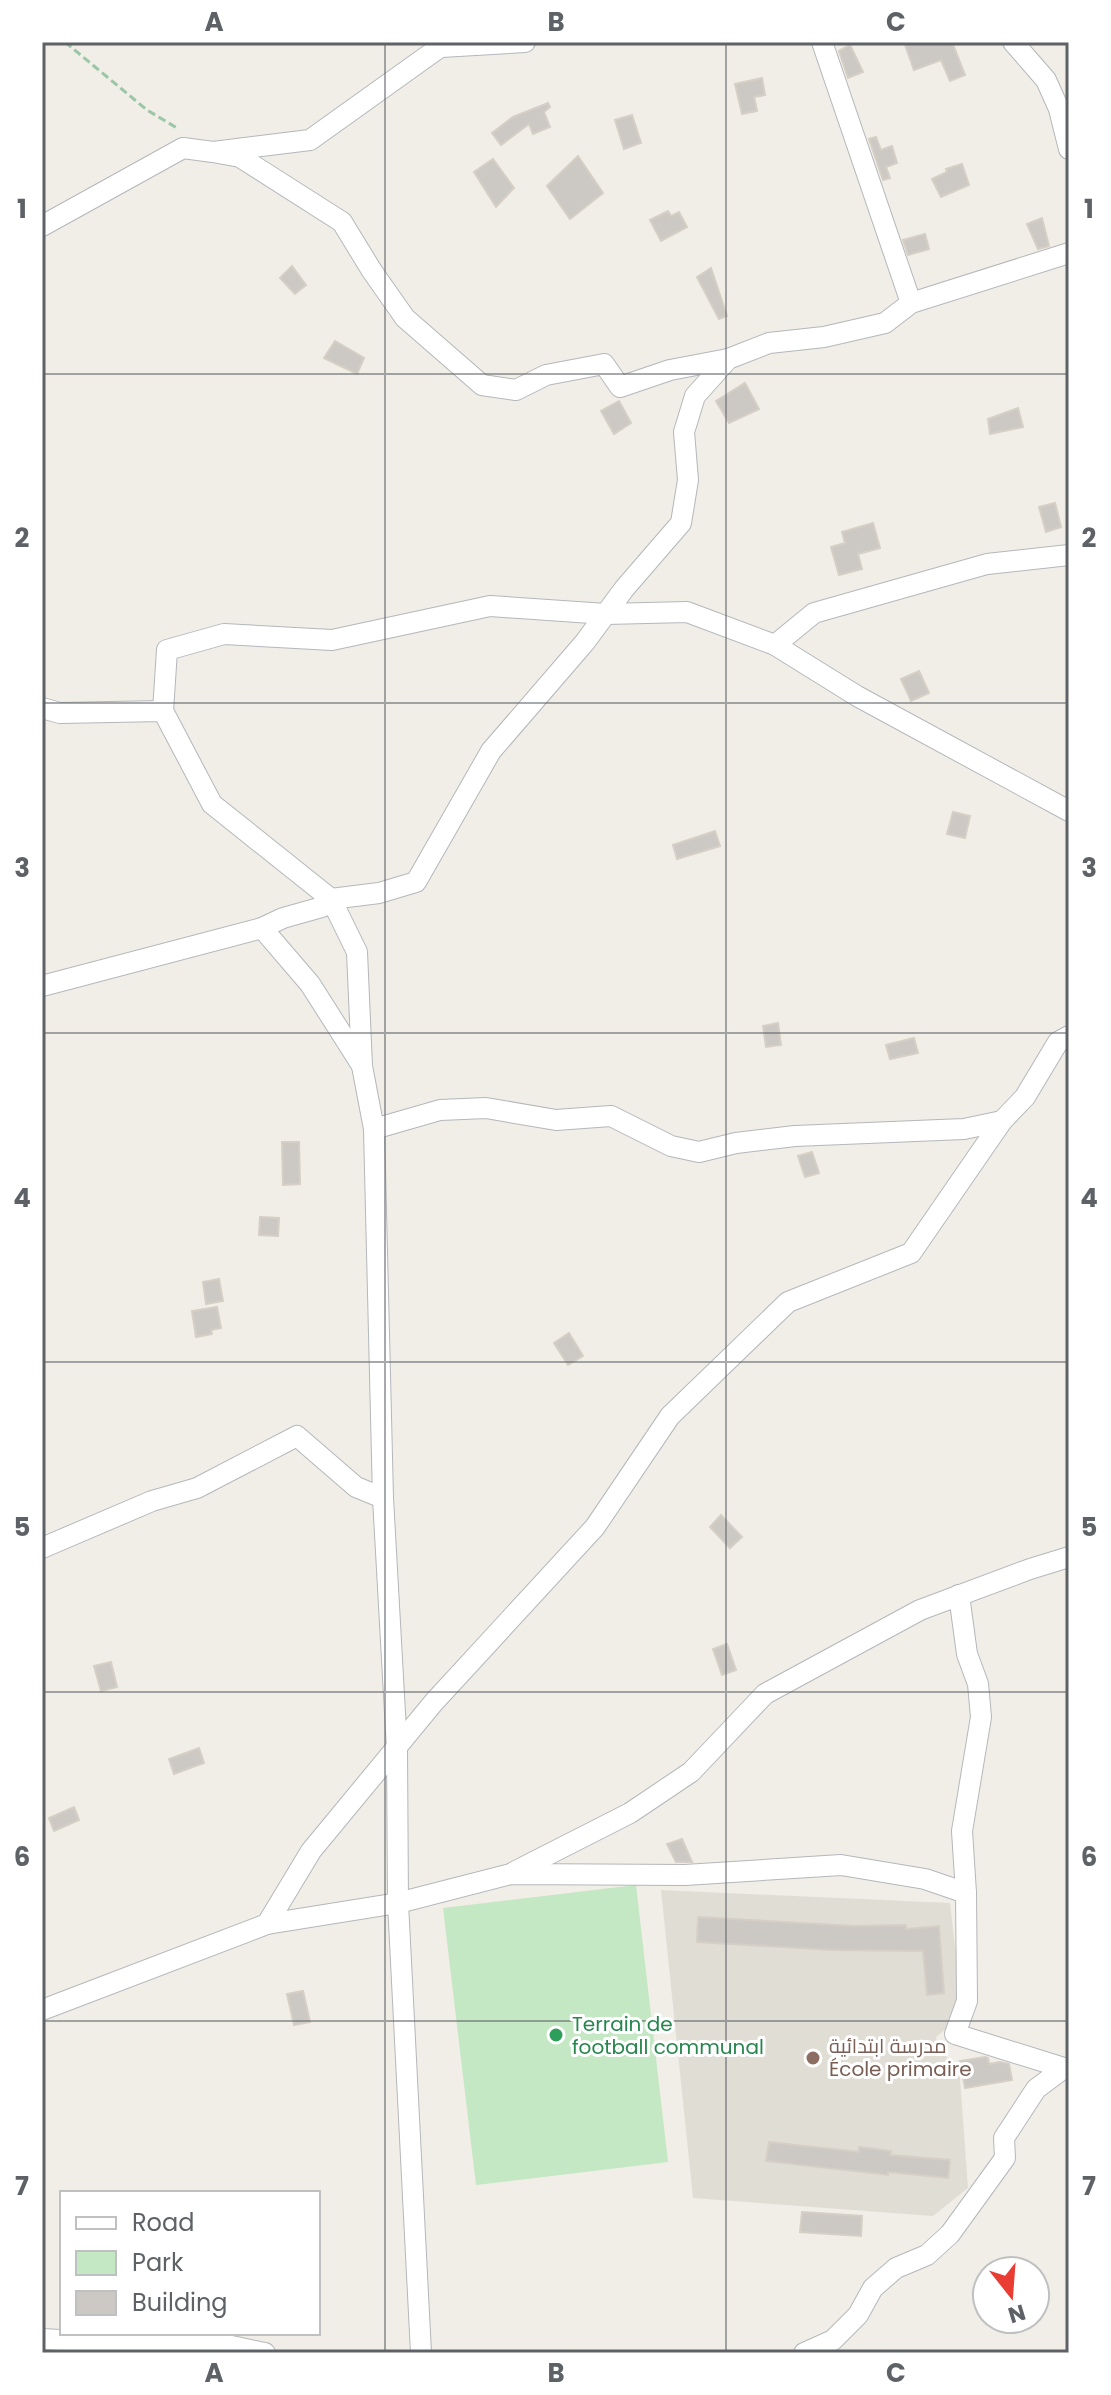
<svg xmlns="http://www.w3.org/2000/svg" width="1111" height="2395" font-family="Poppins,Cairo,sans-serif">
<rect width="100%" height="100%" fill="#f0eee7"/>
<polygon fill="#e0ddd5" points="661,1890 950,1903 961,2000 956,2021 936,2037 938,2051 959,2065 968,2188 933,2216 693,2198"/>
<polygon fill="#c4e7c4" points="636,1885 668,2162 476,2185 443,1908"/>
<g fill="#ccc9c4" stroke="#d5cfc5" stroke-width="2">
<polygon points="904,42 952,42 965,75 950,81 941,60 914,70"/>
<polygon points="850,45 863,72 848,78 839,51"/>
<polygon points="762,78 765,95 754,97 757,111 742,114 735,84"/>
<polygon points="548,103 550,107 544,112 550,127 533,134 529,124 501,145 492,133 513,117"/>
<polygon points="632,115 641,143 624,149 615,120"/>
<polygon points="876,137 881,150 892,146 897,163 886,167 890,178 883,180 869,139"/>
<polygon points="578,156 603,193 570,219 547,186"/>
<polygon points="493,159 514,188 496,207 474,172"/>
<polygon points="962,164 969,185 941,197 932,179 947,172 946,169"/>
<polygon points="668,211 671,216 679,212 687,227 661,241 650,220"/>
<polygon points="1042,218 1049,246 1038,249 1027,224"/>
<polygon points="925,234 929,249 908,255 903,240"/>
<polygon points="292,266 306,285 295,294 280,278"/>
<polygon points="711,268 727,316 719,319 697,277"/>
<polygon points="335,341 364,358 357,374 324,358"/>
<polygon points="745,383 759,409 729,423 716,401"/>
<polygon points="619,401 631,423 614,434 601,411"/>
<polygon points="1018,408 1023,427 990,434 988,419"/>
<polygon points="1055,503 1061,527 1046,532 1039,507"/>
<polygon points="873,523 880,548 858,554 862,569 839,575 831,547 845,543 842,532"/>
<polygon points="919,671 929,693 911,701 901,679"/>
<polygon points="953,812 970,816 965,838 947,834"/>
<polygon points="715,831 720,846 677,859 673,845"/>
<polygon points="778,1023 781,1045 766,1047 763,1026"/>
<polygon points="914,1038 918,1053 890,1059 886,1045"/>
<polygon points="282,1142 299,1142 300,1184 283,1185"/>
<polygon points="812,1152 819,1173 805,1177 798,1156"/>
<polygon points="260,1217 279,1218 278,1236 259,1235"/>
<polygon points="219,1279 223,1301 206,1304 203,1282"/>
<polygon points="217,1307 221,1328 211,1330 212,1334 196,1337 192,1311"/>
<polygon points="569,1333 583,1356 568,1365 554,1343"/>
<polygon points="721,1515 742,1537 730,1548 710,1527"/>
<polygon points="727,1644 736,1670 722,1675 713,1649"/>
<polygon points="111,1662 117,1687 101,1691 94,1666"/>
<polygon points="199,1748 204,1763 174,1774 169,1759"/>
<polygon points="74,1807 79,1820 54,1831 49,1818"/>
<polygon points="682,1839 692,1862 676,1862 667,1844"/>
<polygon points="698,1917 854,1926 906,1925 906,1929 939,1926 944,1993 927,1995 923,1951 832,1950 697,1942"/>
<polygon points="303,1991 310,2022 294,2025 287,1994"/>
<polygon points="985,2057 988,2058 989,2064 1000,2062 1009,2064 1012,2080 965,2088 960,2061"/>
<polygon points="769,2142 859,2152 859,2147 891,2151 890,2155 950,2160 948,2178 888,2172 888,2175 766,2161"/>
<polygon points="802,2212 862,2216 861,2236 800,2232"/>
</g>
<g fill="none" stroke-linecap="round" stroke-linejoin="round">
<defs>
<g id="minor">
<polyline points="822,42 911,303"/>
<polyline points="1013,42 1046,80 1059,109 1069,149"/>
<polyline points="441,47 525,42"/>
<polyline points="213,152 240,157 342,222 372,271 405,318 482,385 516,390 546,375 604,364 620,387 670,370 728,359"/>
<polyline points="42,226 183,148 213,152 310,140 447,42"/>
<polyline points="775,645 857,696 1069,811"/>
<polyline points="42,708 60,713 163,711 212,804 331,899 357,952 362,1066 374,1129 383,1498 397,1749 398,1903 421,2353"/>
<polyline points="163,711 167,650 224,634 332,640 490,606 606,614 687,612 775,645 814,613 987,564 1069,555"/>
<polyline points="262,928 283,918 322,907 331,899 379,893 416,882 491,751 585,642 624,589 681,523 688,480 684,432 695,396 728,359 769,343 824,337 885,323 911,303 1069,253"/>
<polyline points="42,986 262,928 310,984 361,1064"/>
<polyline points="374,1129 440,1110 486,1108 556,1120 611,1116 671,1146 699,1152 736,1143 795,1136 964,1129 1002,1121"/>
<polyline points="42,1548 152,1501 197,1488 297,1436 356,1487 383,1498"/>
<polyline points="959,1595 967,1654 978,1684 981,1717 962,1831 966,1893"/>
<polyline points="514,1872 630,1813 691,1772 765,1694 920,1610 1030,1569 1069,1557"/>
<polyline points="267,1924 311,1851 434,1702 595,1527 670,1416 788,1302 911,1253 1002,1121 1025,1097 1058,1042 1069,1036"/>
<polyline points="42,2010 267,1924 398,1903 511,1874 685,1875 841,1865 925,1879 966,1893 967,2001 955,2034 1064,2068"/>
<polyline points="42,2339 95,2342 167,2340"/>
<path d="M158,2346C181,2331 238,2348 265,2353"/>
<polyline points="804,2353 833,2340 858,2315 873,2288 896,2268 927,2255 950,2234 1005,2158 1004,2138 1036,2089 1064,2068 1069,2069"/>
</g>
</defs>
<use href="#minor" stroke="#b4b7bb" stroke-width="22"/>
<polyline stroke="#9bc6a7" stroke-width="3" stroke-dasharray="8 4" stroke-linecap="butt" points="65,42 147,110 177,128"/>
<use href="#minor" stroke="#fff" stroke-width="20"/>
</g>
<path fill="none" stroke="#5e6267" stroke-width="2" stroke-opacity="0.55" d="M385,42V2353M726,42V2353M42,374H1069M42,703H1069M42,1033H1069M42,1362H1069M42,1692H1069M42,2021H1069"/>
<circle fill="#2e9e5b" stroke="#fff" stroke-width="3" cx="556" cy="2035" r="8"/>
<circle fill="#8d6e63" stroke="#fff" stroke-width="3" cx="813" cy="2058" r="8"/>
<g text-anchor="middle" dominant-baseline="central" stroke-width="6" stroke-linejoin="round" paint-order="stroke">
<g font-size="20" fill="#27864d" stroke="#fff" text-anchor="start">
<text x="572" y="2024">Terrain de<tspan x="572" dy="23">football communal</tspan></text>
</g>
<g font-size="20" fill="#785e54" stroke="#fff" text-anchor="start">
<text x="829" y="2046">مدرسة ابتدائية<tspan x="829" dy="23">École primaire</tspan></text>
</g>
</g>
<rect width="1111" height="2395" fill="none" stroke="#ffffff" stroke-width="88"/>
<rect x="60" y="2191" width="260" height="144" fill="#ffffff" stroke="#bfc0c2" stroke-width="2"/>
<rect x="76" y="2217" width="40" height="12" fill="#ffffff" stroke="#bfc0c2" stroke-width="2"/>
<text x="132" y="2231" font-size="24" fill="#5e6267">Road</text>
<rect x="76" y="2251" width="40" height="24" fill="#c4e7c4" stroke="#bfc0c2" stroke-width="2"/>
<text x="132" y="2271" font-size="24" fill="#5e6267">Park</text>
<rect x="76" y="2291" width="40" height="24" fill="#ccc9c4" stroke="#bfc0c2" stroke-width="2"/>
<text x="132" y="2311" font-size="24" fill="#5e6267">Building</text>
<g transform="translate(1011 2295) rotate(163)"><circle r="38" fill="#ffffff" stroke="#bfc0c2" stroke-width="2"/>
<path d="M0-6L14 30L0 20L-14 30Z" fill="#e93d34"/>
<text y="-12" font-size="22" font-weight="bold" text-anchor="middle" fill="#5e6267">N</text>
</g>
<rect x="44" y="44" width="1023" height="2307" fill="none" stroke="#5e6267" stroke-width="3"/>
<g font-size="26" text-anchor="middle" font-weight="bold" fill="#5e6267">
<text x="214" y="31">A</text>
<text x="556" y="31">B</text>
<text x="896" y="31">C</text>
<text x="22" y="218">1</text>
<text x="1089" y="218">1</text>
<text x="22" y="547">2</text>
<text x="1089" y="547">2</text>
<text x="22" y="877">3</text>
<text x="1089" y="877">3</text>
<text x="22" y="1207">4</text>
<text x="1089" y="1207">4</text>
<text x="22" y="1536">5</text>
<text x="1089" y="1536">5</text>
<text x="22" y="1866">6</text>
<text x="1089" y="1866">6</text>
<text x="22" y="2195">7</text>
<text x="1089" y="2195">7</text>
<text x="214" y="2382">A</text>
<text x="556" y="2382">B</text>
<text x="896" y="2382">C</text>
</g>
</svg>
